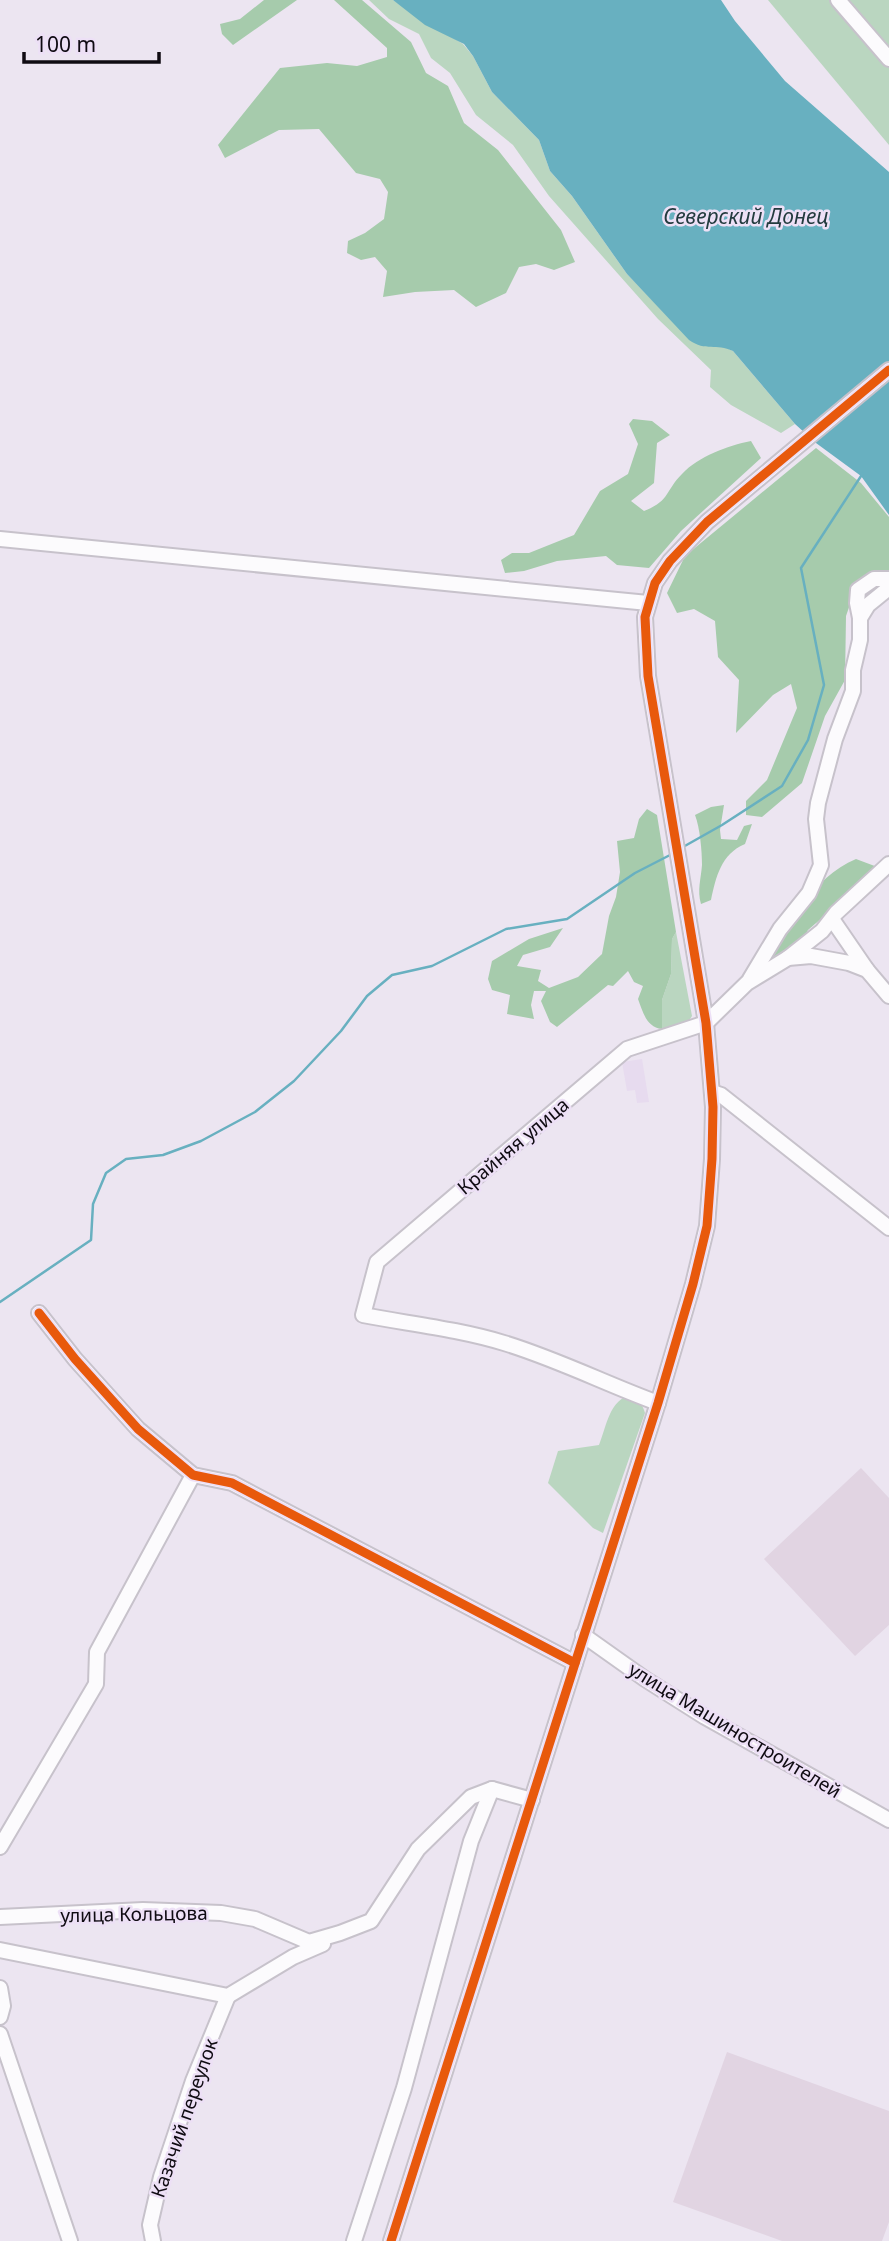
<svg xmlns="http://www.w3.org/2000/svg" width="889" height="2241" font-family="'Noto Sans',sans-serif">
<rect width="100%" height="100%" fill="#ece5f1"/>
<polygon fill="#e7dbef" points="642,1059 649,1102 637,1103 635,1090 627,1091 622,1062"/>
<g fill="#e1d4e2">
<polygon points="861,1468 889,1498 889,1625 855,1656 764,1559"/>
<polygon points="727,2052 889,2111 889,2222 882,2241 782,2241 673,2202"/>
</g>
<g fill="#bad6c0">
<polygon points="369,0 393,0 463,44 473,56 492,92 539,140 550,171 572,196 627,274 673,322 733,351 795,424 781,433 731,405 710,387 711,370 658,319 549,196 513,145 476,115 450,73 431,58 419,34 389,19"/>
<polygon points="768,0 889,0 889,145"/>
<polygon points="676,932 692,1016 686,1025 662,1029 662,1000 671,974 672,939"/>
<path d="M627,1396C637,1400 642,1402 645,1413L603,1533L593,1528L548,1483L558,1451L599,1445C606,1428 609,1403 627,1396Z"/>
</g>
<g fill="#a6cbac">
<polygon points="264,0 297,0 233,45 222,34 220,24 240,19"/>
<polygon points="334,0 362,0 411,42 426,73 448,86 464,123 498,150 561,230 575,262 554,270 536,264 519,267 506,293 476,307 454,290 415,292 383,297 387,271 375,257 361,260 347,253 348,241 365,233 384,219 388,192 380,179 356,173 319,129 279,130 225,158 218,145 280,68 327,63 357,66 387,57 387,48"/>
<path d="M633,419L652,421L670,435L657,443L654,483L631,501L644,511C670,501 665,491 682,474C699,456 727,446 751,441L761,458L681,531L649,568L617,565L606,556L557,561L524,571L505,573L501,560L512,553H529L574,535L600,491L628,474L638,444L629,424Z"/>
<polygon points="816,448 861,483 889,517 889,574 857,584 846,616 845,680 825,716 802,783 762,817 746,815 746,801 767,780 797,708 791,684 773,695 736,733 739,680 718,657 715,621 694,609 677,613 667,593 685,556"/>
<path d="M724,805L720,830L721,839L737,840L744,826L752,824L745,844C721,854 716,877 711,900L701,904C697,890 701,879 702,865C702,851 700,828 695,815L711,807Z"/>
<path d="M647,809L657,815L676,932L672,939L671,974L662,1000V1029C646,1027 643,1012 638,999L643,986L634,982L628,971L613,986L608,985L557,1027L550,1022L541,1001L546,991H534L531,1005L534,1019L507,1014L510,995L492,990L488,979L492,961L529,939L563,928L550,947L523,955L517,966L541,970L538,981L549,988L578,977L602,954L609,916L616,897L620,872L617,841L634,838L639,819Z"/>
<path d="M856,859L880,868L808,930C799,946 781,960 763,965C789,927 812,877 856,859Z"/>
</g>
<path fill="#68b0c0" d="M393,0H721L735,21L785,81L889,172V515L861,476L816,443L795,424L733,351C716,343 706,352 689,340L627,274L572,196L550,171L539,140L492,92L473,56L464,44L425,25Z"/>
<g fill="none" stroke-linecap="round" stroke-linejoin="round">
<g stroke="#68b0c0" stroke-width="2.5">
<polyline points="683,847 722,825 782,786 808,740 824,685 801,568 863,473"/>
<polyline points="0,1302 91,1240 93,1204 106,1173 126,1159 163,1155 201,1141 255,1112 294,1081 341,1031 367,996 392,975 432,966 506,929 567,919 635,873 672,854"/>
</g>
<defs>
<g id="minor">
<polyline points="838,0 889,59"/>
<polyline points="0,539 648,603"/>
<polyline points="860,618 857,603 858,590 874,579 889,579"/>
<polyline points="832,919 867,970"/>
<polyline points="788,958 822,931 836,913 889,864"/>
<polyline points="750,979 780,929 809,893 821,865 816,819 818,803 835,739 853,691 853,670 860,640 860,618 868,605 889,588"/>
<polyline points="712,1092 721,1095 889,1228"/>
<polyline points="39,1313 75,1359 138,1429 193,1475 232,1483 575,1663"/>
<path d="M658,1403C606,1384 557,1359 504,1343C458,1329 410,1324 363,1315L377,1262L627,1049L706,1023L747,983L788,958L811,956L849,963L867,970L889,996"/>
<polyline points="583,1635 645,1679 705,1717 889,1820"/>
<polyline points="0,1847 96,1684 97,1652 193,1475"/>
<polyline points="0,1917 143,1910 221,1913 255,1919 309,1942 340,1933 371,1921 418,1849 471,1797 492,1789 532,1800"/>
<polyline points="0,1950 228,1996 293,1957 323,1944"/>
<polyline points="0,1988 3,2006 0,2017"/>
<polyline points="0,2034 70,2241"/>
<polyline points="153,2241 150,2225 161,2177 193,2081 228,1996"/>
<polyline points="354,2241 404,2088 471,1841 492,1789"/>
<polyline points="391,2241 658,1403 693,1284 707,1226 712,1159 713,1107 706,1023 648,676 645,617 655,583 670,561 707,522 889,370"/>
</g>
</defs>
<use href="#minor" stroke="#c7c2cb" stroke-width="18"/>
<use href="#minor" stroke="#fcfbfd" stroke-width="14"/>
<defs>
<g id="cycleway">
<polyline points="39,1313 75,1359 138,1429 193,1475 232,1483 575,1663"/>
<polyline points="391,2241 658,1403 693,1284 707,1226 712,1159 713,1107 706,1023 648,676 645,617 655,583 670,561 707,522 889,370"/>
</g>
</defs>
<use href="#cycleway" stroke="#ede0f6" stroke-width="13"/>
<use href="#cycleway" stroke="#e8590c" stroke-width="9"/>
</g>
<g text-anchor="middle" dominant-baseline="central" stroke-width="5" stroke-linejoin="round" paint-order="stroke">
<g font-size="19" fill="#0f0b12" stroke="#ede0f6">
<text transform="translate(513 1146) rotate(-40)">Крайняя улица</text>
<text transform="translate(735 1730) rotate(31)">улица Машиностроителей</text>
<text transform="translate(134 1914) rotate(-1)">улица Кольцова</text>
<text transform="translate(184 2118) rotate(-71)">Казачий переулок</text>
</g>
<g font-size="21" font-style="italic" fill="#233b3f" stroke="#ede0f6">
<text x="746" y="216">Северский Донец</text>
</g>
</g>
<path d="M24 52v10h135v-10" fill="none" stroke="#0f0b12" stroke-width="3.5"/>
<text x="35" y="52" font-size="21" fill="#0f0b12" stroke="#ede0f6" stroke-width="5" paint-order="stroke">100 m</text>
</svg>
